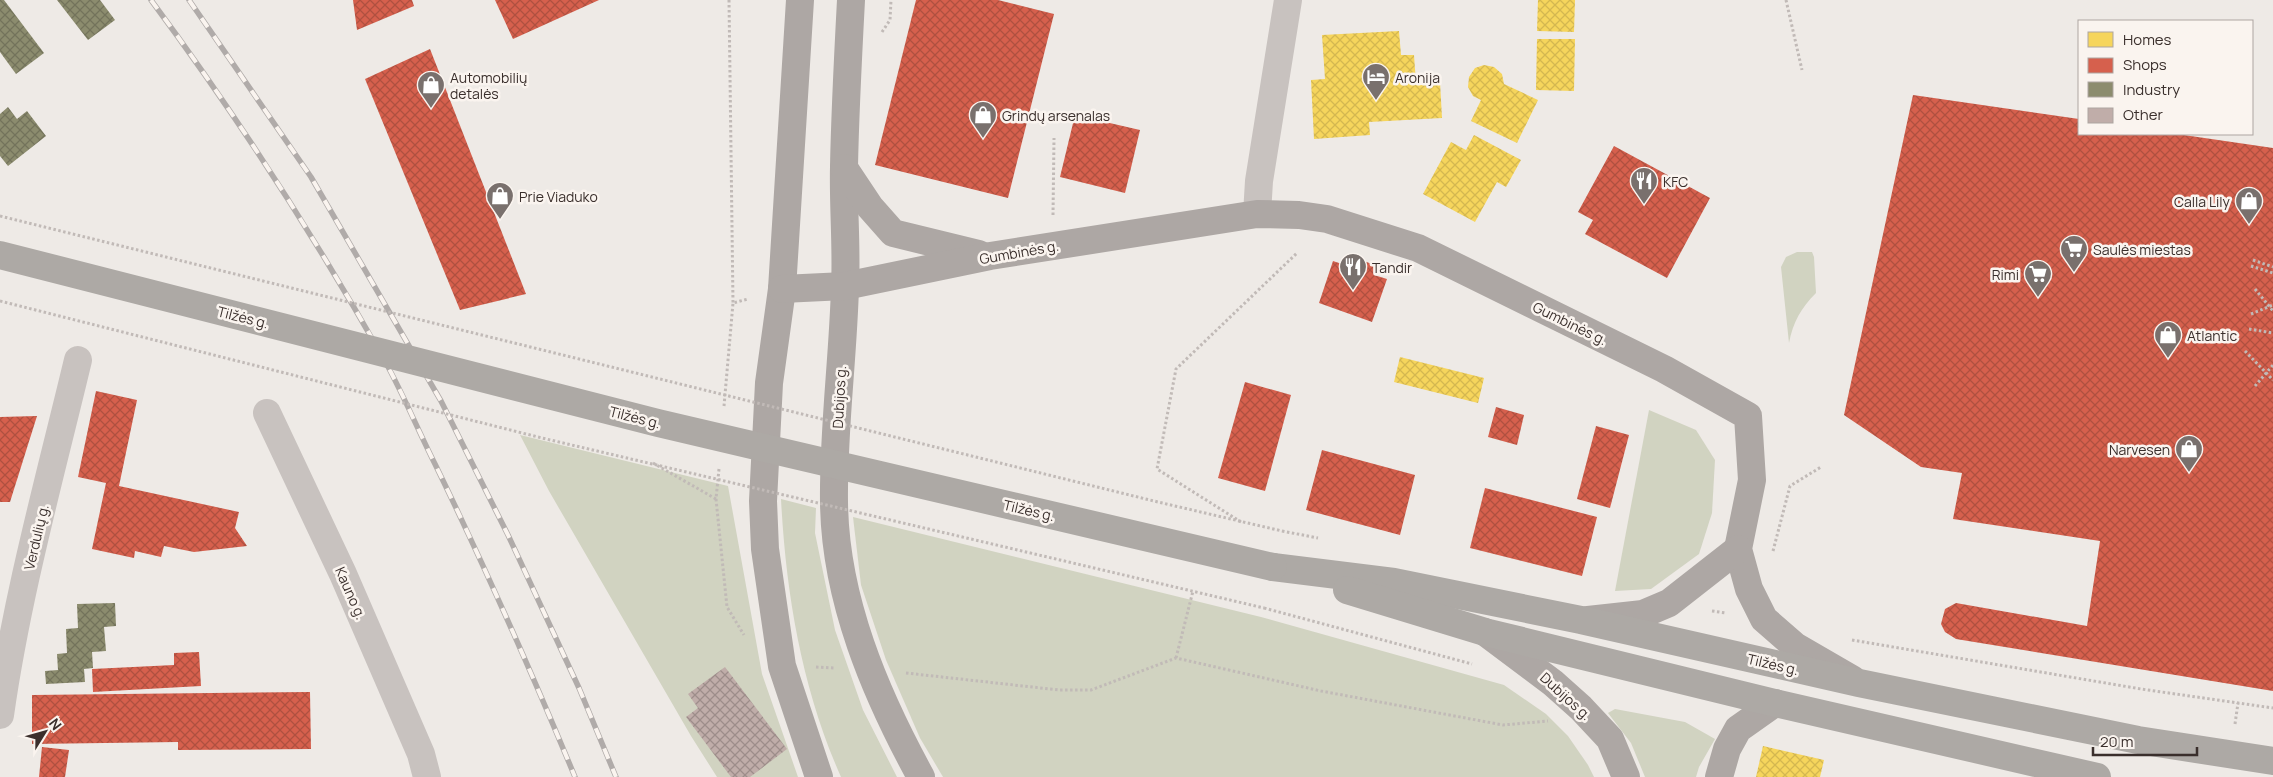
<svg xmlns="http://www.w3.org/2000/svg" width="2273" height="777" font-family="Manrope,sans-serif">
<defs>
<pattern id="homes-cross-hatch" width="8" height="8" patternUnits="userSpaceOnUse" patternTransform="scale(1.25)"><rect width="8" height="8" fill="#f6d55c"/><path d="M0 0l8 8M0 8l8-8" fill="none" stroke="#d4b750"/></pattern>
<pattern id="shops-cross-hatch" width="8" height="8" patternUnits="userSpaceOnUse" patternTransform="scale(1.25)"><rect width="8" height="8" fill="#d6604d"/><path d="M0 0l8 8M0 8l8-8" fill="none" stroke="#af5040"/></pattern>
<pattern id="industry-cross-hatch" width="8" height="8" patternUnits="userSpaceOnUse" patternTransform="scale(1.25)"><rect width="8" height="8" fill="#8c8c6e"/><path d="M0 0l8 8M0 8l8-8" fill="none" stroke="#73735b"/></pattern>
<pattern id="building-cross-hatch" width="8" height="8" patternUnits="userSpaceOnUse" patternTransform="scale(1.25)"><rect width="8" height="8" fill="#c0ada9"/><path d="M0 0l8 8M0 8l8-8" fill="none" stroke="#9d8d8a"/></pattern>
</defs>
<rect width="100%" height="100%" fill="#eeeae6"/>
<g fill="#d1d3c1">
<path d="M1797,252H1812L1814,257L1816,293C1801,308 1793,322 1789,343L1781,267L1786,257Z"/>
<polygon points="1649,410 1696,430 1715,460 1712,513 1699,554 1651,589 1615,591"/>
<polygon points="520,435 728,486 762,674 798,777 717,777 691,736 549,491"/>
<path d="M781,499L816,508L815,533L835,630L863,710L897,777H841C802,689 786,595 781,499Z"/>
<polygon points="853,517 1261,617 1504,685 1546,714 1568,736 1588,765 1594,777 943,777 920,738 886,660 861,585"/>
<polygon points="1615,709 1685,722 1715,739 1699,767 1696,777 1645,777 1631,743 1608,713"/>
</g>
<g fill="url(#homes-cross-hatch)">
<polygon points="1538,0 1575,0 1574,32 1537,31"/>
<polygon points="1399,31 1401,55 1414,55 1416,83 1440,82 1442,118 1369,122 1370,135 1314,139 1311,80 1325,79 1322,35"/>
<polygon points="1537,39 1575,39 1574,91 1536,90"/>
<polygon points="1484,65 1494,67 1502,74 1504,84 1538,100 1517,143 1471,121 1481,100 1473,96 1468,87 1469,77 1475,68"/>
<polygon points="1474,135 1521,160 1506,187 1497,182 1475,222 1423,194 1451,142 1466,150"/>
<polygon points="1400,357 1484,378 1478,403 1394,382"/>
<polygon points="1763,746 1824,760 1820,777 1756,777"/>
</g>
<g fill="url(#shops-cross-hatch)">
<polygon points="353,0 412,0 414,6 357,30"/>
<polygon points="495,0 599,0 513,39"/>
<polygon points="916,0 998,0 1054,14 1008,198 875,165"/>
<polygon points="430,49 526,294 460,310 365,79"/>
<polygon points="1913,95 2079,119 2079,134 2177,134 2273,148 2273,691 1956,639 1945,632 1941,624 1945,609 1956,603 2087,626 2100,541 1953,519 1962,473 1921,467 1844,415"/>
<polygon points="1075,115 1140,130 1125,193 1060,177"/>
<polygon points="1614,146 1710,198 1667,278 1585,234 1593,220 1578,212"/>
<polygon points="1351,256 1377,266 1374,275 1387,279 1372,322 1319,303 1333,261 1348,266"/>
<polygon points="1245,382 1291,395 1265,491 1218,478"/>
<polygon points="96,391 137,400 119,486 239,512 235,528 247,546 194,552 164,546 161,557 135,551 134,558 92,549 106,483 78,477"/>
<polygon points="1496,407 1524,415 1517,445 1488,437"/>
<polygon points="37,416 10,502 0,502 0,417"/>
<polygon points="1596,426 1629,435 1610,508 1577,499"/>
<polygon points="1322,450 1415,475 1400,535 1306,510"/>
<polygon points="1485,488 1597,517 1582,576 1470,548"/>
<polygon points="199,652 201,686 93,692 92,669 174,665 174,653"/>
<polygon points="310,692 311,749 178,750 178,742 32,744 32,695"/>
<polygon points="42,747 69,750 65,777 39,777"/>
</g>
<g fill="url(#industry-cross-hatch)">
<polygon points="0,0 4,0 44,53 16,74 0,52"/>
<polygon points="57,0 100,0 115,20 88,40"/>
<polygon points="8,107 17,119 27,111 46,136 8,166 0,156 0,114"/>
<polygon points="115,603 116,626 104,627 106,651 92,652 93,668 84,669 85,682 46,684 45,671 58,670 57,654 67,653 66,629 78,628 77,604"/>
</g>
<polygon fill="url(#building-cross-hatch)" points="725,667 787,749 750,777 731,777 686,717 698,708 688,694"/>
<g fill="none" stroke-linecap="round" stroke-linejoin="round">
<g stroke="#c1bab7" stroke-width="3" stroke-dasharray="2.5 2.5" stroke-linecap="butt">
<polyline points="729,0 733,303"/>
<polyline points="1786,0 1802,70"/>
<polyline points="882,32 890,20 891,0"/>
<polyline points="1053,215 1054,138"/>
<polyline points="2253,260 2273,267"/>
<polyline points="2251,266 2273,273"/>
<polyline points="2255,289 2273,311"/>
<polyline points="2251,314 2273,305"/>
<polyline points="2249,329 2273,333"/>
<polyline points="2245,351 2273,380"/>
<polyline points="2255,386 2273,365"/>
<polyline points="724,406 733,303 748,299"/>
<polyline points="653,463 716,499"/>
<polyline points="719,469 716,499 727,607 744,635"/>
<polyline points="1241,522 1157,469 1176,369 1297,253"/>
<polyline points="1282,531 1318,538"/>
<polyline points="1773,551 1790,486 1821,467"/>
<polyline points="1264,608 1472,664"/>
<polyline points="1712,611 1726,613"/>
<polyline points="1852,640 2141,689 2273,708"/>
<polyline points="1176,658 1193,591"/>
<polyline points="816,667 835,668"/>
<polyline points="906,673 1059,690 1091,690 1176,658 1321,691 1503,725 1548,721"/>
<polyline points="2235,724 2238,703"/>
</g>
<g stroke="#c8c2bf" stroke-width="28">
<polyline points="1257,214 1259,181 1288,0"/>
<polyline points="267,413 343,574 421,754 427,777"/>
<path d="M0,715C17,595 50,477 78,360"/>
</g>
<g stroke="#ada7a4" stroke-width="28">
<polyline points="800,0 782,289 769,383 763,501 765,549 782,666 819,777"/>
<path d="M851,0C848,56 845,112 844,167C843,207 847,247 845,287C843,359 833,431 834,502C835,599 875,693 921,777"/>
<polyline points="844,168 870,207 893,233 979,254"/>
<polyline points="782,289 845,286 990,256 1257,214 1299,215 1327,219 1418,248 1664,369 1748,416 1752,480 1738,549 1749,589 1764,619 1795,646 1852,679"/>
<polyline points="1588,620 1643,614 1669,603 1738,549"/>
<polyline points="1485,632 1553,683 1581,708 1610,739 1626,777"/>
<polyline points="1719,777 1727,749 1738,729 1775,703"/>
</g>
<g stroke="#ada9a5" stroke-width="28">
<polyline points="1273,567 1394,582 1581,620 1859,683 2138,740 2273,761"/>
<polyline points="1347,590 1485,632 1775,703 2097,777"/>
</g>
<defs>
<g id="rail">
<path d="M151,0C237,116 315,237 386,363C404,396 418,430 435,464C485,567 531,671 575,777"/>
<polyline points="189,0 311,177 441,401 508,535 579,688 616,777"/>
</g>
</defs>
<use href="#rail" stroke="#b0aba9" stroke-width="5.5"/>
<use href="#rail" stroke="#faf4ef" stroke-width="4" stroke-dasharray="11" stroke-linecap="butt"/>
<g stroke="#c1bab7" stroke-width="3" stroke-dasharray="2.5 2.5" stroke-linecap="butt">
<polyline points="0,216 1158,502 1282,531"/>
<polyline points="0,301 542,438 1264,608"/>
</g>
<polyline stroke="#ada9a5" stroke-width="28" points="0,255 658,423 1273,567"/>
</g>
<defs>
<symbol id="hotel-pin" viewBox="-11 -11 22 30"><path d="M0 17L-7.5 6A9.5 9.5 0 1 1 7.5 6Z" fill="#79706d" stroke="#faf4ef"/><path d="M-6-4.5h1.5V1H6V5H4.5V3h-9V5H-6ZM-4 0a1.8 1.8 0 1 1 3.6 0ZM.5 0V-2.5h3Q6-2.5 6 0Z" fill="#fff"/></symbol>
<symbol id="shop-pin" viewBox="-11 -11 22 30"><path d="M0 17L-7.5 6A9.5 9.5 0 1 1 7.5 6Z" fill="#79706d" stroke="#faf4ef"/><path d="M-5-2.5h2.3a2.7 3.5 0 0 1 5.4 0H5L5.5 6h-11ZM-1.5-2.5h3a1.5 2.3 0 0 0-3 0Z" fill="#fff"/></symbol>
<symbol id="restaurant-pin" viewBox="-11 -11 22 30"><path d="M0 17L-7.5 6A9.5 9.5 0 1 1 7.5 6Z" fill="#79706d" stroke="#faf4ef"/><path d="M-5-6h1v4h1v-4h1v4h1v-4h1v5L-1.5 .5V6h-2V.5L-5-1ZM5-6V6H3V1.5H1.5Q1.5-4 5-6Z" fill="#fff"/></symbol>
<symbol id="supermarket-pin" viewBox="-11 -11 22 30"><path d="M0 17L-7.5 6A9.5 9.5 0 1 1 7.5 6Z" fill="#79706d" stroke="#faf4ef"/><path d="M-6-5.5h2.5l.6 2H6L4.5 2H-2.5L-4.4-4H-6ZM-1.5 3.2a1.3 1.3 0 1 0 .1 0ZM3 3.2a1.3 1.3 0 1 0 .1 0Z" fill="#fff"/></symbol>
</defs>
<g fill-rule="evenodd">
<use href="#hotel-pin" x="1360" y="61" width="32" height="43"/>
<use href="#shop-pin" x="415" y="69" width="32" height="43"/>
<use href="#shop-pin" x="967" y="99" width="32" height="43"/>
<use href="#restaurant-pin" x="1628" y="165" width="32" height="43"/>
<use href="#shop-pin" x="484" y="180" width="32" height="43"/>
<use href="#shop-pin" x="2233" y="185" width="32" height="43"/>
<use href="#supermarket-pin" x="2058" y="233" width="32" height="43"/>
<use href="#restaurant-pin" x="1337" y="251" width="32" height="43"/>
<use href="#supermarket-pin" x="2022" y="258" width="32" height="43"/>
<use href="#shop-pin" x="2152" y="319" width="32" height="43"/>
<use href="#shop-pin" x="2173" y="433" width="32" height="43"/>
</g>
<g text-anchor="middle" dominant-baseline="central" stroke-width="5" stroke-linejoin="round" paint-order="stroke">
<g font-size="14" fill="#3a2f2c" stroke="#faf4ef" text-anchor="start">
<text x="450" y="77">Automobilių<tspan x="450" dy="16">detalės</tspan></text>
<text x="1395" y="77">Aronija</text>
<text x="1002" y="115">Grindų arsenalas</text>
<text x="1663" y="181">KFC</text>
<text x="519" y="196">Prie Viaduko</text>
<text x="2230" y="201" text-anchor="end">Calla Lily</text>
<text x="2093" y="249">Saulės miestas</text>
<text x="1372" y="267">Tandir</text>
<text x="2019" y="274" text-anchor="end">Rimi</text>
<text x="2187" y="335">Atlantic</text>
<text x="2170" y="449" text-anchor="end">Narvesen</text>
</g>
<g font-size="14" fill="#3a2f2c" stroke="#faf4ef">
<text transform="translate(1019 252) rotate(-10)">Gumbinės g.</text>
<text transform="translate(243 317) rotate(14)">Tilžės g.</text>
<text transform="translate(1570 323) rotate(26)">Gumbinės g.</text>
<text transform="translate(839 397) rotate(-87)">Dubijos g.</text>
<text transform="translate(635 417) rotate(14)">Tilžės g.</text>
<text transform="translate(1029 510) rotate(13)">Tilžės g.</text>
<text transform="translate(36 537) rotate(-77)">Verdulių g.</text>
<text transform="translate(351 593) rotate(66)">Kauno g.</text>
<text transform="translate(1773 664) rotate(13)">Tilžės g.</text>
<text transform="translate(1566 696) rotate(42)">Dubijos g.</text>
</g>
</g>
<rect x="2078" y="20" width="175" height="115" fill="#faf4ef" stroke="#ada5a1"/>
<rect x="2088" y="32" width="25" height="15" fill="#f6d55c" stroke="#ada5a1"/>
<text x="2123" y="45" font-size="15" fill="#3a2f2c">Homes</text>
<rect x="2088" y="58" width="25" height="15" fill="#d6604d" stroke="#ada5a1"/>
<text x="2123" y="70" font-size="15" fill="#3a2f2c">Shops</text>
<rect x="2088" y="82" width="25" height="15" fill="#8c8c6e" stroke="#ada5a1"/>
<text x="2123" y="95" font-size="15" fill="#3a2f2c">Industry</text>
<rect x="2088" y="108" width="25" height="15" fill="#c0ada9" stroke="#ada5a1"/>
<text x="2123" y="120" font-size="15" fill="#3a2f2c">Other</text>
<g transform="translate(45 732) rotate(53)" stroke="#faf4ef" stroke-width="4" paint-order="stroke">
<path d="M0-4L9 19L0 12L-9 19Z" fill="#3a2f2c"/>
<text y="-8" font-size="14" font-weight="bold" text-anchor="middle" fill="#3a2f2c">N</text>
</g>
<path d="M2093 747v8h104v-8" fill="none" stroke="#3a2f2c" stroke-width="2.5"/>
<text x="2100" y="747" font-size="15" fill="#3a2f2c" stroke="#faf4ef" stroke-width="4" paint-order="stroke">20 m</text>
</svg>
